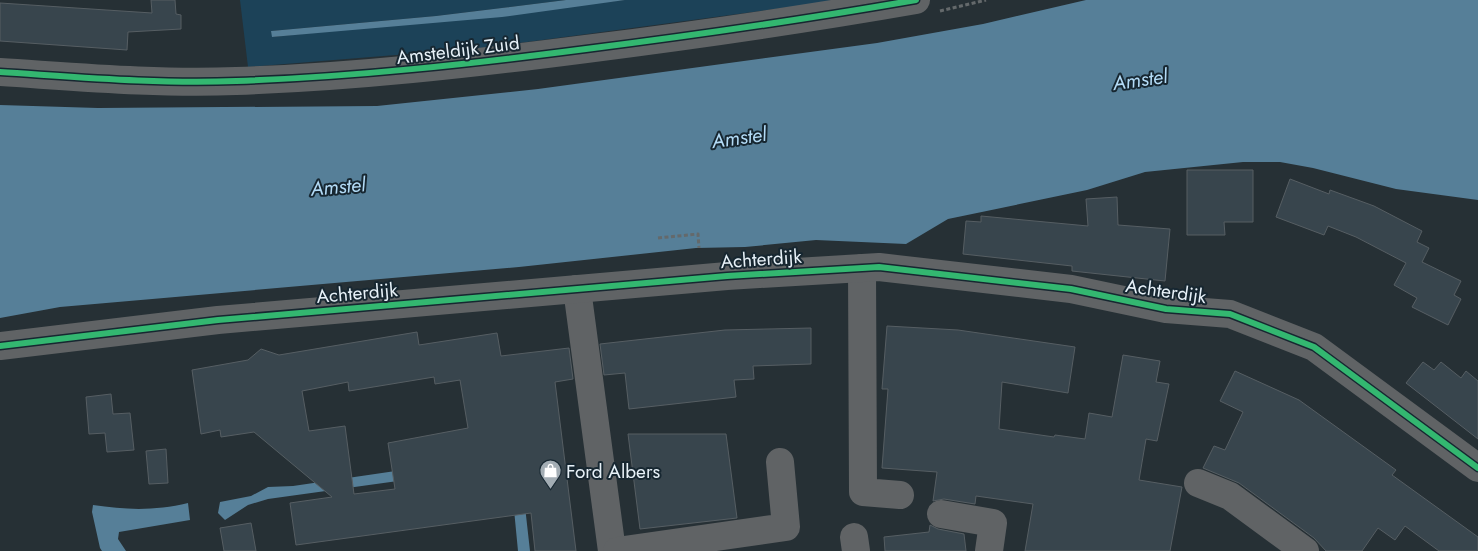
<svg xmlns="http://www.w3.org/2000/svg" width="1478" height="551" font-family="Jost,sans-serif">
<rect width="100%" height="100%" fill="#263035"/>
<polygon fill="#1c4258" points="240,0 566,0 436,16 271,31 273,37 625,0 844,0 482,48 248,67"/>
<g fill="#567f98">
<polygon points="566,0 625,0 502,17 272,37 271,31 436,16"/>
<polygon points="1086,0 1478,0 1478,200 1396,189 1313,168 1280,162 1243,162 1145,172 1087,190 948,219 906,244 816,240 745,247 696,248 519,267 60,307 0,318 0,105 98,108 377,106 538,89 877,43 983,24"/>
<polygon points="519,453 530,551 518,551 510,468 506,466 268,499 248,505 225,520 218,513 220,502 251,496 268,487 293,486"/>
<path d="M188,503L190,520L119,532L118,539L126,551H102L100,548L92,512L93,505C126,510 155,511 188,503Z"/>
</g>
<g fill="#38454d" stroke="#565e63" fill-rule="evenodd">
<polygon points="151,0 175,0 176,14 181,15 181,29 128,32 127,50 0,41 0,3 152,13"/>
<polygon points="1187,170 1253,170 1253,222 1224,222 1225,235 1187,235"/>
<polygon points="1290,179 1329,194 1330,190 1374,206 1422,231 1417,242 1429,248 1422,262 1461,281 1454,295 1461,299 1448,325 1412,307 1417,298 1394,285 1406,263 1356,237 1328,226 1324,235 1276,217"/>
<polygon points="1117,197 1118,225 1170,229 1165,281 1072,271 1072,266 963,254 966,221 981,222 981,216 1088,226 1086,199"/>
<polygon points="887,326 958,330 1075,347 1068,393 1002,382 999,429 1054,437 1055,435 1085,439 1089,413 1112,417 1123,355 1160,361 1156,382 1169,384 1157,441 1146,439 1139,480 1182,487 1170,551 1025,551 1033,504 976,496 975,504 944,499 933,501 937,472 882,468 888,389 882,389"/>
<polygon points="811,328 811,364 753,366 754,379 734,380 736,397 629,409 625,373 604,375 600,344 725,330"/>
<path d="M417,332L419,345L497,333L501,356L569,348L573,379L555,382L576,551H535L531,513L296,545L290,503L332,497L254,432L221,437L220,430L201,434L192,370L248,360L261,349L279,355ZM434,377L435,384L460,380L468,428L388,443L395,489L354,494L345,426L309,431L302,391L348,382L349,391Z"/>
<polygon points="1423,362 1434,370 1441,362 1461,378 1466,371 1478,381 1478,439 1406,383"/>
<polygon points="1235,371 1299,400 1396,470 1392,475 1478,537 1478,551 1439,551 1405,526 1395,540 1378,528 1362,551 1326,551 1314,538 1239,483 1203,468 1214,446 1225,450 1243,412 1220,401"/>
<polygon points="111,394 113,414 130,413 134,450 107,452 105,433 89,434 86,397"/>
<polygon points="628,434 726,434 737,518 640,529"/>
<polygon points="166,449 168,483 149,484 146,451"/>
<polygon points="251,523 256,551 224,551 220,528"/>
<polygon points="930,525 938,529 964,534 966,551 885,551 884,537 929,532"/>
</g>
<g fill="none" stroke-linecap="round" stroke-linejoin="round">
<g stroke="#64696b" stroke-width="3" stroke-dasharray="4 2.5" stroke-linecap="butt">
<polyline points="940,11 986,0"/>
<polyline points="658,238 698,234 699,248"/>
</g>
<g stroke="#606365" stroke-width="28">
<path d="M0,72C79,77 157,84 236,81C354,77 470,64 586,49C697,35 807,19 916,0"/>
<polyline points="862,268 863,492 900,495"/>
<polyline points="577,289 612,551"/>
<polyline points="0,346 218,320 727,276 879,267 1071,289 1166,309 1230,314 1314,347 1478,468"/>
<polyline points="1198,483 1230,496 1305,551"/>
<polyline points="941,514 993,523 989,551"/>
<polyline points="854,537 856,551"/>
<polyline points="617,551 786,527 780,462"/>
</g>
<defs>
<g id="cycleway">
<path d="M0,72C79,77 157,84 236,81C354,77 470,64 586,49C697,35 807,19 916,0"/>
<polyline points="0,346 218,320 727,276 879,267 1071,289 1166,309 1230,314 1314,347 1478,468"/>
</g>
</defs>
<use href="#cycleway" stroke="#172731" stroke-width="9"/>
<use href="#cycleway" stroke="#33b770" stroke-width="6"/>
</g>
<defs>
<symbol id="shop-pin" viewBox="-11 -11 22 30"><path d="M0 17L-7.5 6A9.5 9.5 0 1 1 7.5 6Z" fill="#a3adb4" stroke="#172731"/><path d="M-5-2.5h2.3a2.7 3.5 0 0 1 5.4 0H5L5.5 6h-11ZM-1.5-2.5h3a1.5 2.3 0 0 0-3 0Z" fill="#fff"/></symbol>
</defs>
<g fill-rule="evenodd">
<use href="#shop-pin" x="538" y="458" width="25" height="34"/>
</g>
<g text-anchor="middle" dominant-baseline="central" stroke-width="4" stroke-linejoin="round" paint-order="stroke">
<g font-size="19" fill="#e7f1f8" stroke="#172731">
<text transform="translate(458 50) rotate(-7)">Amsteldijk Zuid</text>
<text transform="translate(761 259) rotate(-4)">Achterdijk</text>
<text transform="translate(1166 291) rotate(8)">Achterdijk</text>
<text transform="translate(357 293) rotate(-5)">Achterdijk</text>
</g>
<g font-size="19" fill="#e7f1f8" stroke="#172731" text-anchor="start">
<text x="566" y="471">Ford Albers</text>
</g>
<g font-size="20" font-style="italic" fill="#b3dbf6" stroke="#172731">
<text transform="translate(1140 80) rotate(-8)">Amstel</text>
<text transform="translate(739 138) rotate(-8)">Amstel</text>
<text transform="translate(338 187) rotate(-5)">Amstel</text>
</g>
</g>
</svg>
